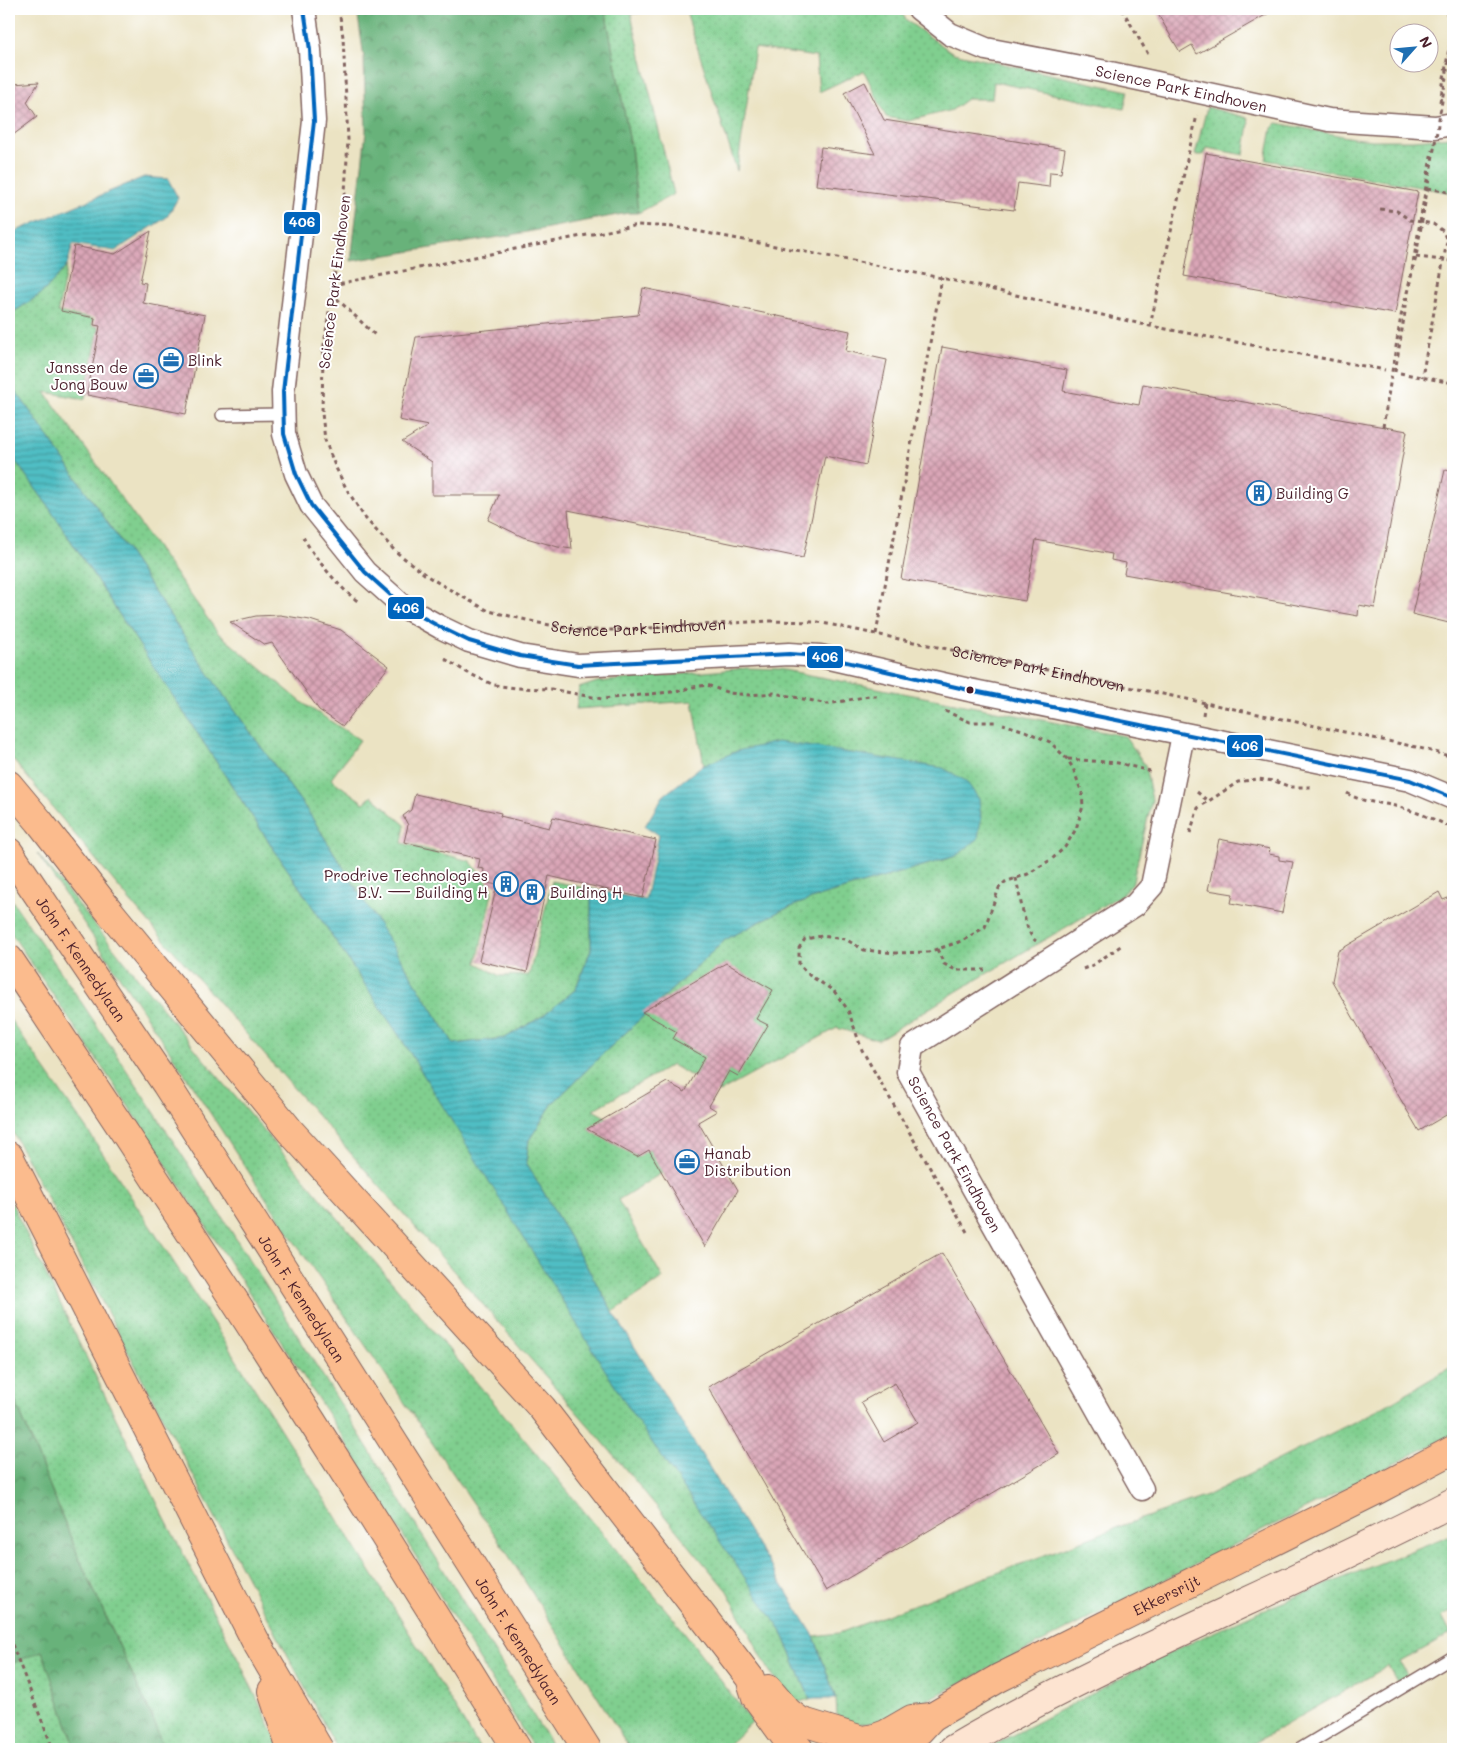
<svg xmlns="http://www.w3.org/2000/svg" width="1462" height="1758" font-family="Mali,sans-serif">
<defs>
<pattern id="grass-dots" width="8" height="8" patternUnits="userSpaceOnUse" patternTransform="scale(1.25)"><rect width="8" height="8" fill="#80cf8f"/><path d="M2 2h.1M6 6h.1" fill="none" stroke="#70b17c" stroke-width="1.8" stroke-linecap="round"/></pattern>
<pattern id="forest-crowns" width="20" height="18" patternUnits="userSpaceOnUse" patternTransform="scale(1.25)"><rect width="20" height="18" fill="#68b27a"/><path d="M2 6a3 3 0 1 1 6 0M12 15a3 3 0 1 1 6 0" fill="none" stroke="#589064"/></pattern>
<pattern id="water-rules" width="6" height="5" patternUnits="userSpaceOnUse" patternTransform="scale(1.25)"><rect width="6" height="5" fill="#50bec4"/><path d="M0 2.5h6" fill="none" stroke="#449a9f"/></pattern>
<pattern id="building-cross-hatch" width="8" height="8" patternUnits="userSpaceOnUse" patternTransform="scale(1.25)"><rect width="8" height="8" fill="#daa6b7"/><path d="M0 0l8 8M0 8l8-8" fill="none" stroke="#b38795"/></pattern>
</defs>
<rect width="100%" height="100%" fill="#fff"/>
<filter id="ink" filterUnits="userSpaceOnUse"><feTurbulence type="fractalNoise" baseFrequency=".02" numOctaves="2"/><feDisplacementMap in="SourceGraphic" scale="10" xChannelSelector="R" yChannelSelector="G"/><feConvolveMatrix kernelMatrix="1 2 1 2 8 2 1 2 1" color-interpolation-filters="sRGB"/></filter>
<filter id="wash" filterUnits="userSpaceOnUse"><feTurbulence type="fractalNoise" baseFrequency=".0096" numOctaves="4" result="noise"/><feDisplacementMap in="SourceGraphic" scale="20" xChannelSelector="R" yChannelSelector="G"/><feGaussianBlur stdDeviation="1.12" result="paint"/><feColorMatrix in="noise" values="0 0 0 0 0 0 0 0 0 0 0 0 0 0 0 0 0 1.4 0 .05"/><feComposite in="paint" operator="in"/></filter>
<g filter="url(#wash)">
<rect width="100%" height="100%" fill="#ebe3c3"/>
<g fill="url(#grass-dots)" stroke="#65775d">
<polygon points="605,9 669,9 631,14 674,194 638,213 631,148"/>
<polygon points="685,9 899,9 907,21 953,53 1128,91 1124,109 994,82 992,99 967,99 952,110 908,121 886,117 864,71 819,92 816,57 755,48 737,171"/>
<polygon points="1207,107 1248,118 1249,124 1244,155 1207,148 1203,155 1195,155"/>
<polygon points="1277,123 1353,138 1373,140 1413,140 1453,137 1453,193 1266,160 1272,128"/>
<polygon points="67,266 58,312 93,319 92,326 99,327 85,399 45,392 218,633 304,704 360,740 331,779 364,803 372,796 405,825 402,843 470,861 493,889 477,963 500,976 529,975 552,881 591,889 591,950 575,990 541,1017 505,1038 454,1044 309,813 217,686 124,546 9,381 9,315 41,294"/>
<polygon points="9,452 46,503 265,836 402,1040 491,1183 782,1632 810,1699 796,1703 770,1672 727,1591 596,1434 131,902 9,755"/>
<polygon points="747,668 779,669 1125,736 1145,765 1152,800 1132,885 1121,895 959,990 878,1040 837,1028 720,1092 672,1065 593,1110 641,1137 670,1168 618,1200 663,1278 613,1312 526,1162 529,1140 553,1103 606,1051 725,940 780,911 814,898 956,856 737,751 704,766 693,701 576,709 579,688 597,682"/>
<polygon points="37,853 200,1055 505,1416 682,1629 752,1722 724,1749 630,1749 504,1548 294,1241 182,1070"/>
<path d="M9,896C201,1174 377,1462 554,1749H534L342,1436L129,1107L9,930Z"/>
<polygon points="9,1018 90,1134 201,1304 400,1618 480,1749 337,1749 9,1125"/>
<polygon points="9,1198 162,1513 240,1663 281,1749 163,1749 156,1726 79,1558 9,1385"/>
<polygon points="1453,1366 1453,1434 884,1722 856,1724 837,1715 836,1699 814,1636 839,1633 1121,1526 1204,1497 1378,1410"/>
<polygon points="1453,1534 1453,1610 1442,1617 1451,1634 1400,1662 1409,1678 1399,1685 1388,1666 1244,1749 986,1749 1173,1651 1253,1614"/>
<polygon points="42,1650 76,1749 9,1749 9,1665"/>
</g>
<g fill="url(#forest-crowns)" stroke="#596852">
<polygon points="357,9 605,9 631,148 638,213 628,213 506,236 351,261 366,131 364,58"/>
<polygon points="9,1385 79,1558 156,1726 163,1749 76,1749 42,1651 9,1665"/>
</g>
<g fill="url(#water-rules)" stroke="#4d6e78">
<polygon points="144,177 168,179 178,198 167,217 115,251 73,244 67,266 41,294 9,315 9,234"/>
<polygon points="9,381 124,546 217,686 309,813 454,1044 505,1038 541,1017 575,990 591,950 591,889 645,900 659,835 645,826 663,796 700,767 737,751 777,742 815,747 943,768 966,781 979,799 981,818 978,839 956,856 814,898 780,911 725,940 606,1051 553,1103 529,1140 526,1162 613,1312 814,1636 836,1699 810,1699 782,1632 629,1409 402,1040 265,836 46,503 9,452"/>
</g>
<g id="blocks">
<g fill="url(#building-cross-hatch)" fill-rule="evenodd">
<polygon points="1155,9 1276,9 1197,54 1192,45 1180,52"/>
<polygon points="9,77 14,84 39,82 27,102 37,117 9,138"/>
<polygon points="865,82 884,120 1065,149 1061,173 1050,172 1049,187 1018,183 1014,210 816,185 821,147 875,154 844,93"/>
<polygon points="1206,153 1418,192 1395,314 1184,276"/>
<polygon points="151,231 140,282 146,283 143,303 205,315 186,414 87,395 100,326 94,325 95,318 61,311 74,246 115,254"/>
<polygon points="643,288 850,331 846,351 887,360 866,465 825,456 803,558 568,510 572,549 558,547 523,537 488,520 499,495 432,495 432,462 402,442 428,426 399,420 416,337 638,315"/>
<polygon points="942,347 1067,370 1063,391 1139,405 1143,384 1407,431 1375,608 1359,605 1358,616 1124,574 1126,563 1111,560 1112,554 1036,540 1025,601 901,579"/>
<polygon points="1445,470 1453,471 1453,624 1412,614"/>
<polygon points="280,615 310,620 341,630 389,666 343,726 319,710 272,643 265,645 230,622 256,616"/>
<polygon points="415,794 501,813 500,816 549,828 553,817 656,840 643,898 549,876 527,972 479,961 497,885 488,883 489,877 483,876 484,869 478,868 480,859 404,842 408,825 403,816 411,810"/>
<polygon points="1219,839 1270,849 1269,854 1279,856 1279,860 1293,862 1282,913 1231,903 1233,894 1208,890"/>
<polygon points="1439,892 1443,900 1453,896 1453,1111 1419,1131 1332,981 1338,951"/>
<polygon points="726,963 773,990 756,1019 768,1025 738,1076 729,1071 709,1106 717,1111 698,1122 738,1190 705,1247 649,1150 637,1157 587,1129 667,1082 685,1092 705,1057 673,1039 677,1032 642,1012"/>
<path d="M942,1253L1059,1454L826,1591L708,1387ZM895,1383L918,1422L884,1442L861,1402Z"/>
</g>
</g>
</g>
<g filter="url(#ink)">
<use href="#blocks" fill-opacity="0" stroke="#826460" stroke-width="1"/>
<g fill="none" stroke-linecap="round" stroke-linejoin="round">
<defs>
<g id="service">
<polyline points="222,415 284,414"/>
<polyline points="1300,1749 1453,1657"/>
</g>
<g id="minor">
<polyline points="304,9 310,50 314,121 283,392 284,434 296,474 311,505 365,572 404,607 440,627 469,641 520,656 578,665 789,654 820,656 969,690 1410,780 1453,798"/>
<path id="s2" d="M919,9L950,34L986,49L1101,71L1329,120L1435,127L1453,124"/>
<polyline points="1142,1489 908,1072 912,1047 1135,905 1152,886 1183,735"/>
</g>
<path id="secondary" d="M953,1749C1114,1655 1288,1588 1453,1502"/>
<g id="trunk">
<path id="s3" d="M886,1749L919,1731L932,1717L999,1678L1373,1492L1453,1450"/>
</g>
<g id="motorway">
<polyline points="9,785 39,821 110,912 291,1132 542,1408 750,1678 756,1697 786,1738 799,1749"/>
<path id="s4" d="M9,852L166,1084L479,1577L587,1749"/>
<path d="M9,959C184,1219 353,1482 517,1749"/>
<polyline points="9,1156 255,1640 319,1749"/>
<polyline points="768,1689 788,1712 800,1721 862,1740 875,1738 886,1734 912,1719 932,1717"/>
<polyline points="272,1691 291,1749"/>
</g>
</defs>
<use href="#service" stroke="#826460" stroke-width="14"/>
<use href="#minor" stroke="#826460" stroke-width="25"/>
<use href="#secondary" stroke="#826460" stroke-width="30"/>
<use href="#trunk" stroke="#826460" stroke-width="30"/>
<use href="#motorway" stroke="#826460" stroke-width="30"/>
<g stroke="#826460" stroke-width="3" stroke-dasharray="4 4" stroke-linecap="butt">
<path id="s1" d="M339,9L343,37L348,140L344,210L323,352L322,413L325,440L335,466L346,488L365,518L395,551L427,576L459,595L489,611L539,623L578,630H614L768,621L818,622L1416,747L1453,757"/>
<polyline points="1122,9 1149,56"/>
<polyline points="1447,9 1453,20"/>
<polyline points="1440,102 1453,24 1444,9"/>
<polyline points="1428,188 1453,193"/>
<polyline points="1380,209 1397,211 1410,220 1433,224 1443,231 1447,241 1422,377"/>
<polyline points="332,285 638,225 675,227 942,278 1150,326 1385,370"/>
<polyline points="331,293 375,335"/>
<polyline points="1150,326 1197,115"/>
<polyline points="1395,372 1432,150"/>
<polyline points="1400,373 1453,383"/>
<path d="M303,537C314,557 340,589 359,602"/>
<polyline points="876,634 942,278"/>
<polyline points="445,659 468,673 494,685 516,688 551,689 602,699 680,691 693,687 707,685 729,693 750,695 774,693 828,704 869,696 879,696"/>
<polyline points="945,711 970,722 997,722"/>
<polyline points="1203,715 1205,702"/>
<polyline points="1068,759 1118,763 1150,771"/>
<polyline points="1197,792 1208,801"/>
<path d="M1347,793C1362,803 1378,802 1395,806C1415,811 1434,819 1453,828"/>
<polyline points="1190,833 1198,808 1238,782 1257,779 1275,781 1290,787 1314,787"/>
<path d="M1016,878C1019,891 1025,934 1036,941"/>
<polyline points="937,949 944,964 956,970 985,970"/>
<polyline points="1083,969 1093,965 1122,945"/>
<polyline points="967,1232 862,1050 848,1010 834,991 809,975 799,964 799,948 805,939 822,936 845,939 864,950 895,953 928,952 962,941 985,927 999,888 1005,882 1028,874 1052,859 1065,847 1076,829 1083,806 1082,793 1073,768 1067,759 1050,742 1025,731 1003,724"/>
<polyline points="9,1637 53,1749"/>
</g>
<use href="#service" stroke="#fff" stroke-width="11"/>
<use href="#minor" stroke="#fff" stroke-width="22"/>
<use href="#secondary" stroke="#fde4d1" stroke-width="28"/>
<use href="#trunk" stroke="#fbbb8d" stroke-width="28"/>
<use href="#motorway" stroke="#fbbb8d" stroke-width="28"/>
<g stroke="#826460" stroke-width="3" stroke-dasharray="4 4" stroke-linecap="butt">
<polyline points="1416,257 1453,261"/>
<polyline points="1383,427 1401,316 1416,257 1453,35"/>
</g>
<defs>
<polyline id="bus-1" points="304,9 310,50 314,121 283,392 284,434 296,474 311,505 365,572 404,607 440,627 469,641 520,656 578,665 789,654 820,656 969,690 1410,780 1453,798"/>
</defs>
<use href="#bus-1" stroke="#fff" stroke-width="8"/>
<use href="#bus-1" stroke="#0065bd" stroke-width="4"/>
</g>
</g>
<defs>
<symbol id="office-ring" viewBox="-11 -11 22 22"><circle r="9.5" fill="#fff" stroke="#1f6fb2" stroke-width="1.5"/><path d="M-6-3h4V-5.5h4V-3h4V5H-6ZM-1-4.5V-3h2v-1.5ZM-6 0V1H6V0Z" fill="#1f6fb2"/></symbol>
<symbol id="building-ring" viewBox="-11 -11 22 22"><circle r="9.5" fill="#fff" stroke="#1f6fb2" stroke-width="1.5"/><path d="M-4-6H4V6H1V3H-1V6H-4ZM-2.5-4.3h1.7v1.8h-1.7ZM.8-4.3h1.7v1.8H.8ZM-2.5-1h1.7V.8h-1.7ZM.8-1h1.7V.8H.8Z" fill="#1f6fb2"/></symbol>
</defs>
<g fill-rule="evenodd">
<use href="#office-ring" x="157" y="346" width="28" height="28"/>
<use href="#office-ring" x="132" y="362" width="28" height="28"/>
<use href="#building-ring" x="1245" y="479" width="28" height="28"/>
<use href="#building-ring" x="492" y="870" width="28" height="28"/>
<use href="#building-ring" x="518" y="878" width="28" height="28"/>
<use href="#office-ring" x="673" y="1148" width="28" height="28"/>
</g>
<circle fill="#4a1f2b" stroke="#fff" stroke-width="2" cx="970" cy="690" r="4.5"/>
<g text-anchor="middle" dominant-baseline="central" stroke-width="4" stroke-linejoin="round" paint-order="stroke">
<g font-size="15" fill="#4a1f2b" stroke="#fff">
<text stroke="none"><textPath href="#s2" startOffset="278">Science Park Eindhoven</textPath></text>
<text transform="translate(334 282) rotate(-83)">Science Park Eindhoven</text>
<text stroke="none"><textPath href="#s1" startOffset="829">Science Park Eindhoven</textPath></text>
<text stroke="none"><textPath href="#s1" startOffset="1234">Science Park Eindhoven</textPath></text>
<text stroke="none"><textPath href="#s4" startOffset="129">John F. Kennedylaan</textPath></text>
<text transform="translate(955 1154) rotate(61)">Science Park Eindhoven</text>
<text stroke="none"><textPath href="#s4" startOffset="534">John F. Kennedylaan</textPath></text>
<text stroke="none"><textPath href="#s3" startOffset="321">Ekkersrijt</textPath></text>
<text stroke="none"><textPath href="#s4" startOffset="939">John F. Kennedylaan</textPath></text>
</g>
<g font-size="15" fill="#4a1f2b" stroke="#fff" text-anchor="start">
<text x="188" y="360">Blink</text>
<text x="128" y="367" text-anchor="end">Janssen de<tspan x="128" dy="17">Jong Bouw</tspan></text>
<text x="1276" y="493">Building G</text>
<text x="488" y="875" text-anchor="end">Prodrive Technologies<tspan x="488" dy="17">B.V. — Building H</tspan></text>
<text x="550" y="892">Building H</text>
<text x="704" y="1153">Hanab<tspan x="704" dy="17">Distribution</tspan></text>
</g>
</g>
<g stroke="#fff" stroke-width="2">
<rect x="283" y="211" width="38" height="24" rx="5" fill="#0065bd"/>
<rect x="387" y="596" width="38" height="24" rx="5" fill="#0065bd"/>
<rect x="806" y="645" width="38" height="24" rx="5" fill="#0065bd"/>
<rect x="1226" y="734" width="38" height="24" rx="5" fill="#0065bd"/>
</g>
<g font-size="14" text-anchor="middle" font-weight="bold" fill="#fff">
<text x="302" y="227">406</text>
<text x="406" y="613">406</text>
<text x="825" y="662">406</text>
<text x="1245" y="751">406</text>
</g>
<rect width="1462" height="1758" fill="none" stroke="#fff" stroke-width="30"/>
<g transform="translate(1414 48) rotate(63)"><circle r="24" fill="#ffffff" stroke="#b7a5aa"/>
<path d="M0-4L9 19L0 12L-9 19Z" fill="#1f6fb2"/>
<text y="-8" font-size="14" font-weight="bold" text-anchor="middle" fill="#4a1f2b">N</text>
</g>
</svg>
